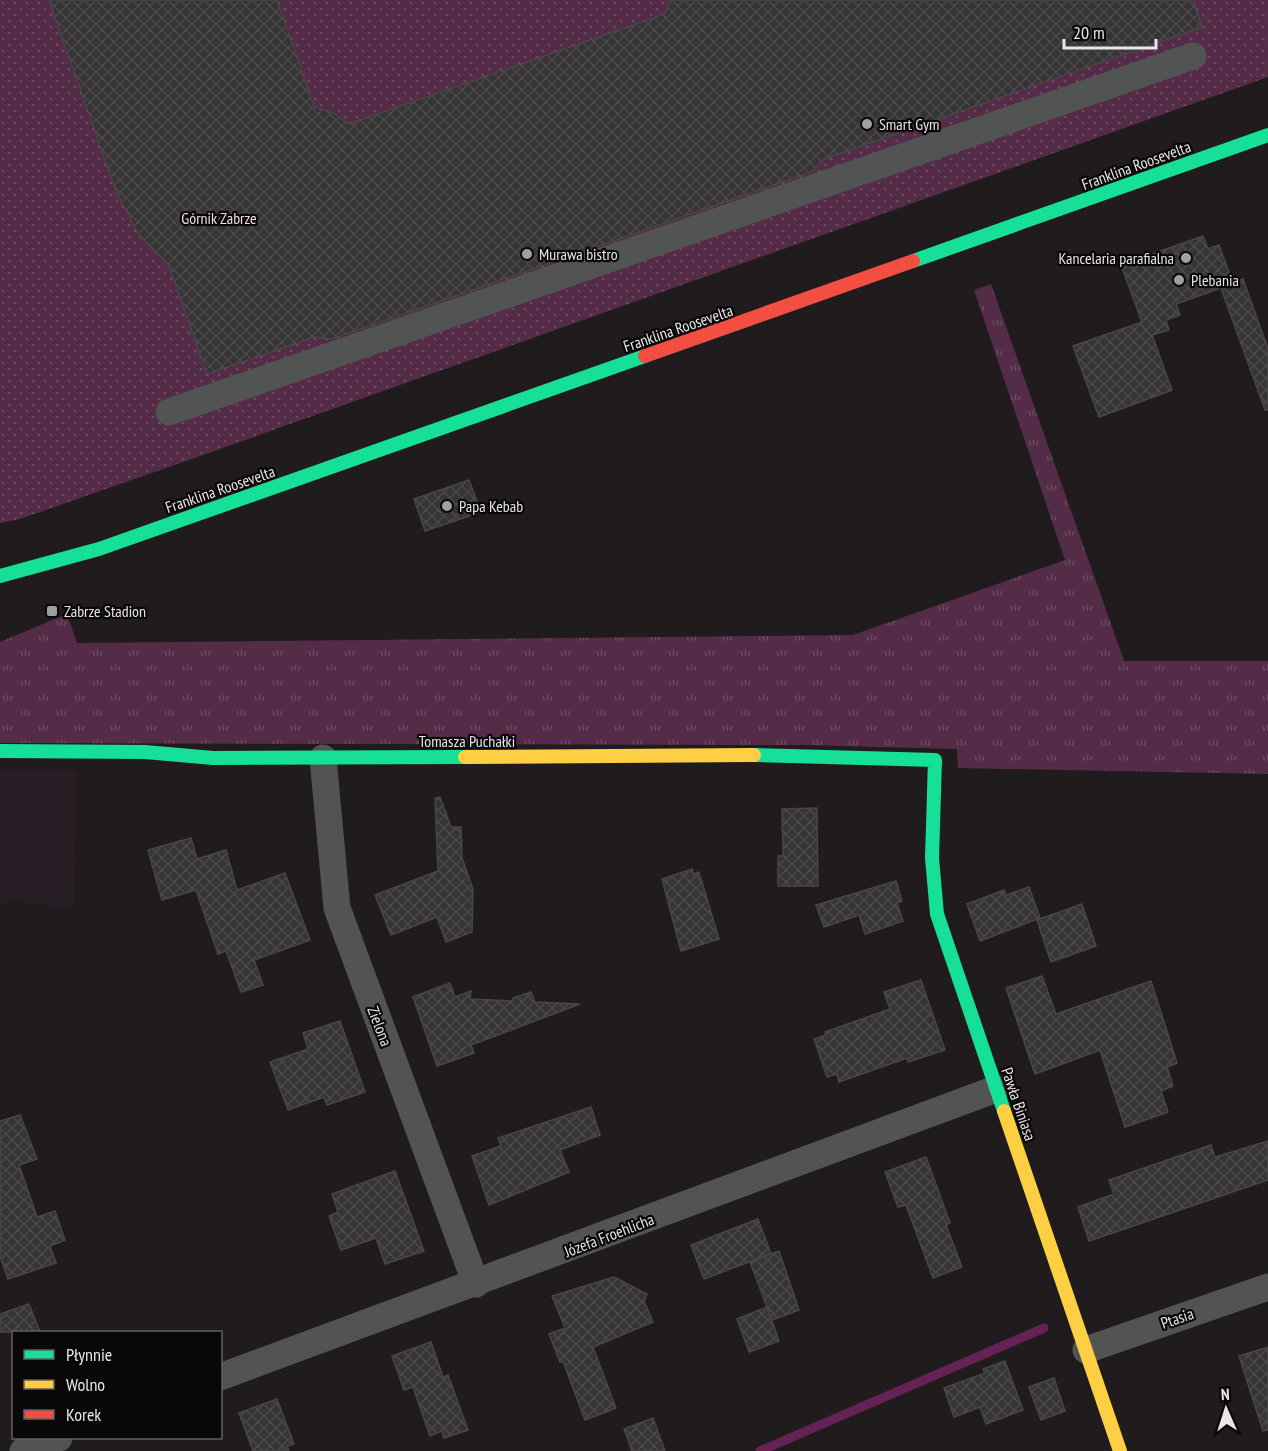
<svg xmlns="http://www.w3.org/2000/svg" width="1268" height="1451" font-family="'PT Sans Narrow',sans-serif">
<defs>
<pattern id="grass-tufts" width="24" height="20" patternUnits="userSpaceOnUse" patternTransform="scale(1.5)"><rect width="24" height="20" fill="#542c48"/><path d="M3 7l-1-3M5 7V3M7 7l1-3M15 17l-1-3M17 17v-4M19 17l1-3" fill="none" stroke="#6d4a62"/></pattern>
<pattern id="park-dots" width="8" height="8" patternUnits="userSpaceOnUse" patternTransform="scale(1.5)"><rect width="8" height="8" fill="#542c48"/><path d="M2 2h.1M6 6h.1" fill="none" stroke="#6d4a62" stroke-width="1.8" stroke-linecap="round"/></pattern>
<pattern id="building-cross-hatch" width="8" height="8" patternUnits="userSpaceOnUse" patternTransform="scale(1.5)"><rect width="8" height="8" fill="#373436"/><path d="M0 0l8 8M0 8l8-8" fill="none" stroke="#4a4849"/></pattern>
</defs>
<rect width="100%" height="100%" fill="#201c1e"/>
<polygon fill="#291e25" points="0,770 77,770 74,906 23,904 23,897 0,905"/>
<polygon fill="url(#grass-tufts)" points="991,284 1124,661 1268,661 1268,774 958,768 957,749 803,745 0,743 0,642 67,614 77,643 853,635 1065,560 974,290"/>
<polygon fill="url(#park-dots)" points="0,0 1268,0 1268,77 186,461 20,519 0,523"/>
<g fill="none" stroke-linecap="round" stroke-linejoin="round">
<polyline stroke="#652254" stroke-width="9" points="760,1451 1044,1328"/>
</g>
<g fill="url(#building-cross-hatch)" stroke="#494647" stroke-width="1.5">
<polygon points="49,0 277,0 314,107 335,114 349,124 665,14 671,0 1193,0 1202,27 824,159 811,172 332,339 315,337 207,374 169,266 138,233 116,191"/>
<polygon points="1203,236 1208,249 1219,245 1233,283 1243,279 1268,349 1268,410 1265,410 1221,288 1176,304 1180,315 1166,320 1169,330 1152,335 1172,390 1099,417 1073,346 1142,322 1121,265"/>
<polygon points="469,480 481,512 425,531 414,499"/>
<polygon points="440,797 451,827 461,827 462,858 473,889 472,932 446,942 437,917 391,935 375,895 438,871 435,798"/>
<polygon points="817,808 818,886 778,886 778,856 783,856 782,809"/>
<polygon points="191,838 197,859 226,850 237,890 285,873 310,940 254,960 263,985 241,992 226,951 218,954 196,890 162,900 148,850"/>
<polygon points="692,869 693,874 699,872 719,939 681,951 662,879"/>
<polygon points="896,881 902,901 897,903 903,921 865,934 859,915 824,927 816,905"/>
<polygon points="1029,887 1040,918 980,941 967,904 1004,890 1006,895"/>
<polygon points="1082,904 1096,946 1051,962 1037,920"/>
<polygon points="1042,976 1056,1014 1151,981 1177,1063 1167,1067 1173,1086 1161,1091 1168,1112 1125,1127 1100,1050 1035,1074 1006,988"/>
<polygon points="921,980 945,1050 908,1062 907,1058 839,1082 837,1074 827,1077 814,1039 826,1035 825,1032 890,1009 884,992"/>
<polygon points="450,983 455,997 471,991 470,999 513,1001 513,998 531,992 535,1002 580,1004 471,1045 474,1053 437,1066 413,997"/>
<polygon points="340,1021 365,1092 327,1105 324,1097 288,1110 270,1062 308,1049 303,1033"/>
<polygon points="591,1107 600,1135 560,1150 569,1172 489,1205 472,1156 501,1146 498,1138"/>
<polygon points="20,1115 37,1159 19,1165 37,1217 55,1211 65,1240 50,1246 56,1263 8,1279 0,1256 0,1121"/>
<polygon points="1268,1141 1268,1180 1089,1241 1078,1207 1114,1194 1109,1180 1211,1145 1215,1157"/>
<polygon points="926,1157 950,1223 946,1225 962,1267 933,1278 906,1205 898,1207 885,1172"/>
<polygon points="395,1171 424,1251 385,1264 376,1238 341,1250 329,1216 338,1212 332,1194"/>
<polygon points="758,1219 771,1254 779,1251 799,1310 772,1320 750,1262 770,1254 704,1279 691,1245"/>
<polygon points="614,1277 647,1294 644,1301 653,1322 593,1347 616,1408 585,1420 563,1361 560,1362 549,1334 565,1328 552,1296"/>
<polygon points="29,1304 40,1332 0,1332 0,1314"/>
<polygon points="767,1307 779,1341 749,1352 737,1319"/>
<polygon points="431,1342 443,1377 448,1375 468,1430 444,1438 442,1431 430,1436 413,1387 404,1390 392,1356"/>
<polygon points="1268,1347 1268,1430 1263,1431 1239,1356"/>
<polygon points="1005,1361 1023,1410 986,1424 980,1407 954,1417 944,1388 985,1373 983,1369"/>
<polygon points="1054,1378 1065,1411 1041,1420 1029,1387"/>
<polygon points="277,1399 294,1444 287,1446 289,1451 253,1451 239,1413"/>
<polygon points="653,1418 665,1451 632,1451 624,1429"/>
</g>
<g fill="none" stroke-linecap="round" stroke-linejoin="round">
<g stroke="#525353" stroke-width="27">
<polyline points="169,412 1193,56"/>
<polyline points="323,758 337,908 476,1284"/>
<polyline points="1086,1350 1268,1287"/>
<polyline points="220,1377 996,1089"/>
<polyline points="23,1451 59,1438"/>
</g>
<g stroke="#16e098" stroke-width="14">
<polyline points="913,261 1268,135"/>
<polyline points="0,576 99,549 645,356"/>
<polyline points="0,751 145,752 213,758 465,757"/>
<polyline points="754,755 935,760 932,858 937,914 1004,1111"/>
</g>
<g stroke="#ffcf43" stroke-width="14">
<polyline points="465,757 754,755"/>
<polyline points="1004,1111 1120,1451"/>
</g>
<polyline stroke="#f24e42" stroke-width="14" points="645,356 913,261"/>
</g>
<g fill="#a39fa1" stroke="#090708" stroke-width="2">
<circle cx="867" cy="124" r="6"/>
<circle cx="527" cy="254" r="6"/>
<circle cx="1186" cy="258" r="6"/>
<circle cx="1179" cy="280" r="6"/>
<circle cx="447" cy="506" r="6"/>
<rect x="46" y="605" width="12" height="12" rx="3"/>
</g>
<g text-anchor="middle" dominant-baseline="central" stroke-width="4.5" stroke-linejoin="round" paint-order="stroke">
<g font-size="16" fill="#e9e5e8" stroke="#090708" text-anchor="start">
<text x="879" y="124">Smart Gym</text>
<text x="539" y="254">Murawa bistro</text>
<text x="1174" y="258" text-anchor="end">Kancelaria parafialna</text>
<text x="1191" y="280">Plebania</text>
<text x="459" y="506">Papa Kebab</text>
<text x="64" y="611">Zabrze Stadion</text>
</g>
<g font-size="16" fill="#e9e5e8" stroke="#090708">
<text transform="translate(1136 165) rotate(-20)">Franklina Roosevelta</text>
<text transform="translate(678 328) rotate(-19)">Franklina Roosevelta</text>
<text transform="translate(220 489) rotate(-19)">Franklina Roosevelta</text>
<text x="467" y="741">Tomasza Puchałki</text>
<text transform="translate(380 1026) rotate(69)">Zielona</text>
<text transform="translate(1019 1104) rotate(71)">Pawła Biniasa</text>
<text transform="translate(609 1235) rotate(-21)">Józefa Froehlicha</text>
<text transform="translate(1177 1318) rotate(-19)">Ptasia</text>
</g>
<g font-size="16" fill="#f2dcea" stroke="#090708">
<text x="219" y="218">Górnik Zabrze</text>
</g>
</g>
<rect x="12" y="1331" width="210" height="108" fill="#090708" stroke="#636062" stroke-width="1.5"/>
<rect x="24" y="1350" width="30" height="9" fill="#16e098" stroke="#636062" stroke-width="1.5"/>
<text x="66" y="1361" font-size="18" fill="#e9e5e8">Płynnie</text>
<rect x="24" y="1380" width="30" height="9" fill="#ffcf43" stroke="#636062" stroke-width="1.5"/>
<text x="66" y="1391" font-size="18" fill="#e9e5e8">Wolno</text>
<rect x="24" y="1410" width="30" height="9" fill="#f24e42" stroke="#636062" stroke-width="1.5"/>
<text x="66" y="1421" font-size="18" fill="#e9e5e8">Korek</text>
<g transform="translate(1226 1409) rotate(357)" stroke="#090708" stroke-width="4.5" paint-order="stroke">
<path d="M0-4.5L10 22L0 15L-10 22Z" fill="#e9e5e8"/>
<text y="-9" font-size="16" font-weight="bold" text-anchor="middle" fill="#e9e5e8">N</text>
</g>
<path d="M1064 39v9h92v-9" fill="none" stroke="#e9e5e8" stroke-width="3"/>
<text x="1073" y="39" font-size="18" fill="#e9e5e8" stroke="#090708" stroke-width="4.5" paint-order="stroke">20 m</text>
</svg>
